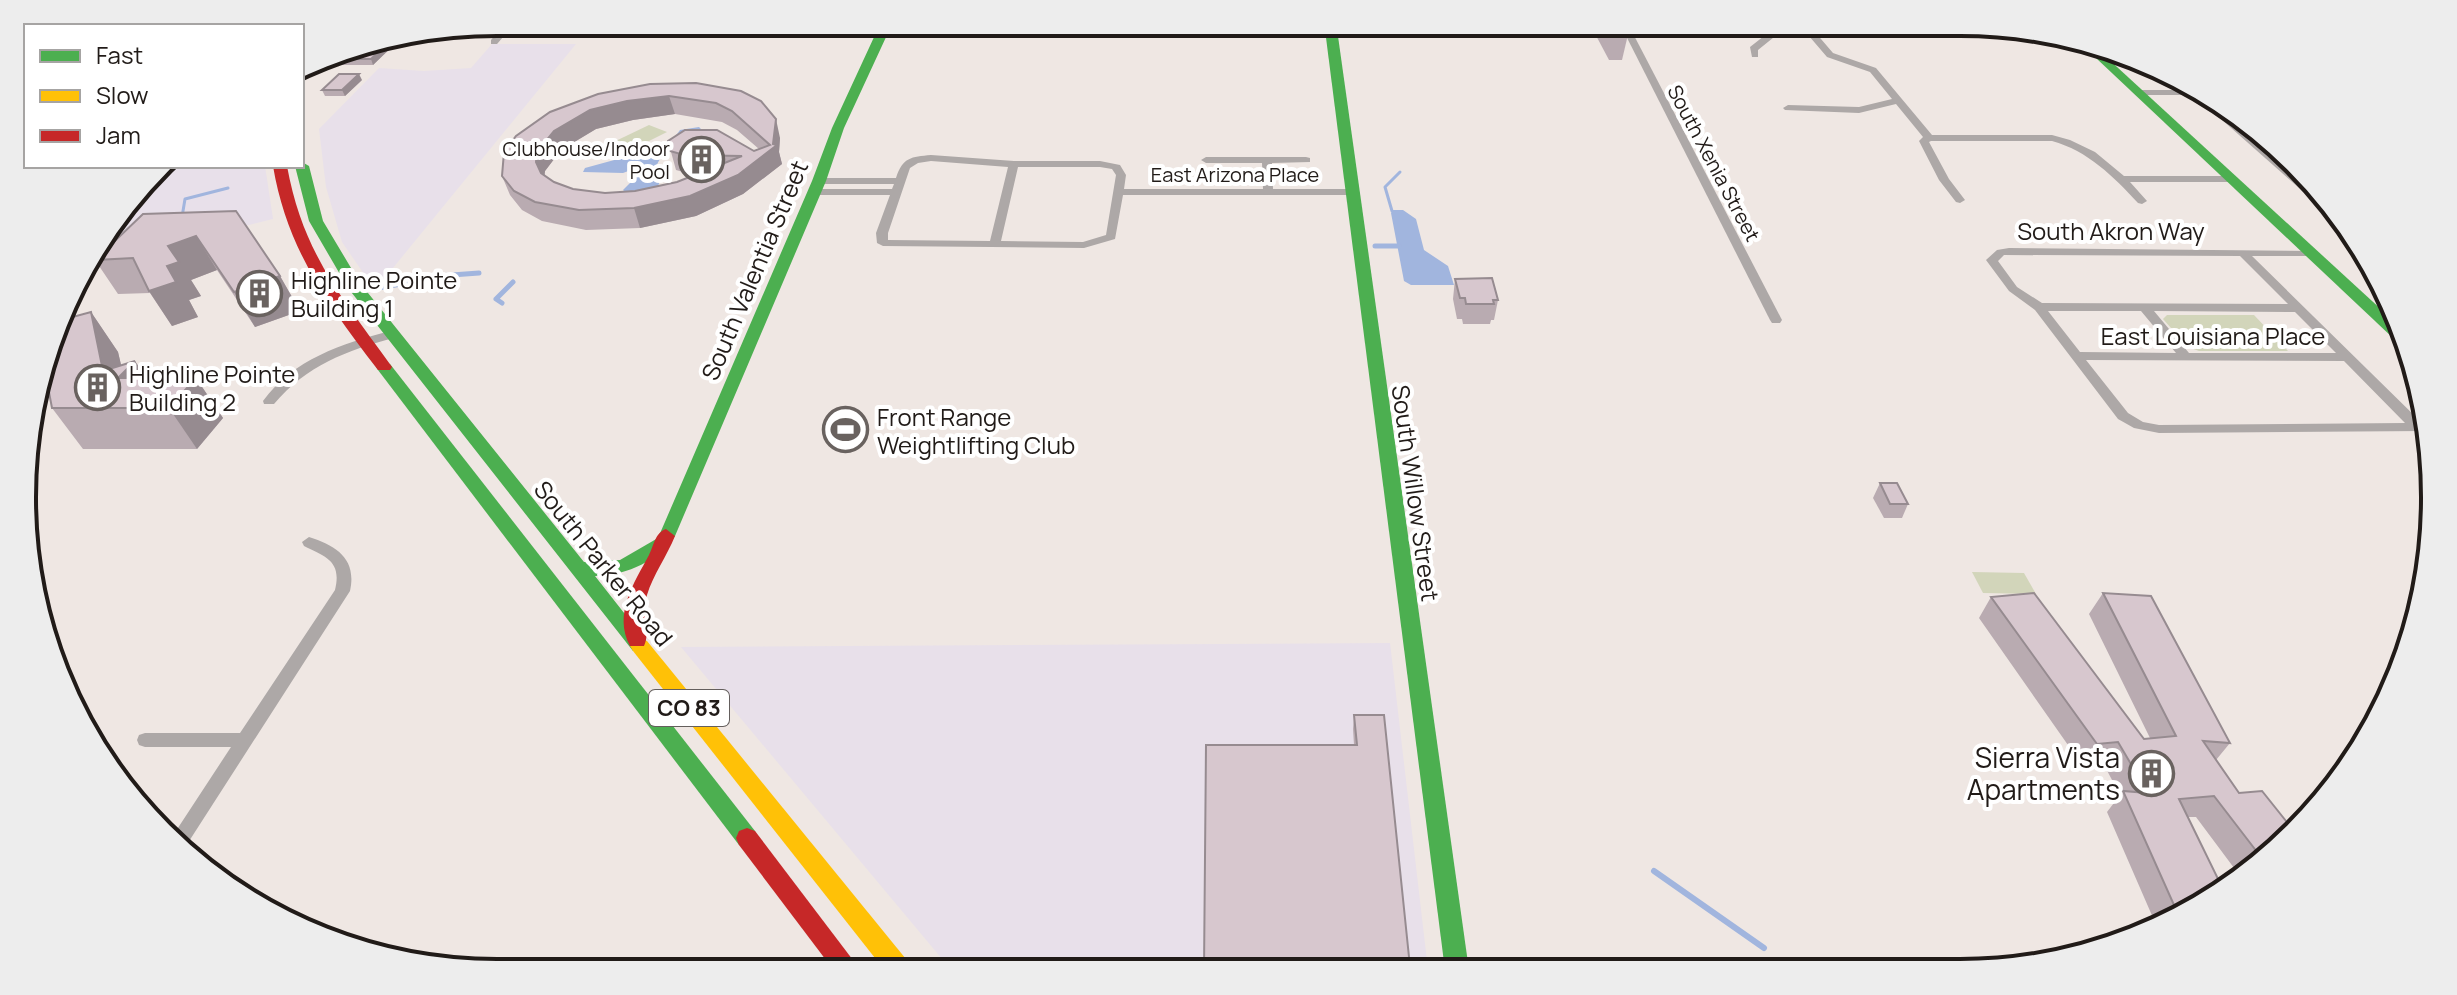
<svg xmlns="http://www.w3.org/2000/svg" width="2457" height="995" font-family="Manrope,sans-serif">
<rect width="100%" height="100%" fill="#efe7e3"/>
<g fill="#e8e0ea">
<polygon points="492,44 576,44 375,290 342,242 326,187 319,129 379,68 424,71 471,68"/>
<polygon points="163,166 265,166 273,219 105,260 135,200"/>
<polygon points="1390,643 1428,970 953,972 681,647"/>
</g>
<g fill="#d2d5ba">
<polygon points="649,125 667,132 619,156 601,148"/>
<polygon points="2167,315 2254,315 2288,351 2199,351 2188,347 2163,319"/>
<polygon points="1972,572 2024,573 2036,594 1983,593"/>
</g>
<g fill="#a1b5de">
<path d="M699,127L704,132C689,145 659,148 656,169L661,179L658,186L626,193L623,190L639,174V167L623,173L583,172L585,168L669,145L680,130Z"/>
<polygon points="1393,210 1403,210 1416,219 1424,250 1448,266 1454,285 1411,285 1404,281 1391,213"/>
</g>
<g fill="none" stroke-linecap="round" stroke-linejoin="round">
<g stroke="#a1b5de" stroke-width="3">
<polyline points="1392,211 1385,187 1400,172"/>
<polyline points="182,217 185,199 228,188"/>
<polyline points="101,245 113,226"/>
</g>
<g stroke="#a1b5de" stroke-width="5">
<polyline points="1375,246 1399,246"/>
<polyline points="78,282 102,243"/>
<polyline points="407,283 438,276 479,273"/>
<polyline points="378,288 401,284"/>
<polyline points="502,303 496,299 513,282"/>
</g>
<polyline stroke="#a1b5de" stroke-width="6" points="1654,871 1764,948"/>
<g fill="#ada8a7" fill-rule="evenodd">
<polygon points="507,22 516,22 497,44 491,44 491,40"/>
<polygon points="1619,22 1627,22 1782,320 1780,323 1772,323 1770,320"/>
<path d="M1782,22H1796L1815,32L1833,53L1876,68L1932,135H2052L2070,140L2095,152L2124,176H2231L2236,179L2231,182H2130L2147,201L2142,204L2138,203C2113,176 2088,151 2052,141H1931L1929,142L1949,179L1965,200L1960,203L1956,202L1939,180L1919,141L1923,137L1896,104L1859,113L1785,110L1783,108L1788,105L1859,107L1892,99L1870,72L1827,57L1809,36L1789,25L1758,50V57H1752L1750,47Z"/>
<polygon points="2138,90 2187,90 2195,95 2135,95 2135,91"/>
<path d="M2204,100C2241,121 2295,169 2321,203L2315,202L2204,104Z"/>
<path d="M931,155L1014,161H1100L1120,165L1126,175L1124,189H1263L1262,163H1206L1201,160L1206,157H1306L1310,158V162L1272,163L1273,189H1351L1356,192L1351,195H1123L1115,239L1084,248L883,246L877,243L876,233L890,195H814L809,192L814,189H892L894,184H819L814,181L819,178H896C903,157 911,157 931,155ZM931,161L1008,167L990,241L888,240V233L910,168L918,163ZM1018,167H1100L1112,169L1116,175L1106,235L1083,242L1001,241Z"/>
<path d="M2009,248L2314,251L2316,253L2310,256H2252L2422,423L2425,431L2159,433L2134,428L2118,419L2035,310L2009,291L1986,260L1997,250ZM2004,255L2240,256L2288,304L2042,303L2017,287L1998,261ZM2048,311H2141L2176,353L2080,352ZM2154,311L2295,312L2336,353H2189ZM2086,360L2344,361L2405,423L2159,425L2143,422L2128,413Z"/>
<path d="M390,331L396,335L394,338C347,350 306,366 274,404H264L263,401C294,359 341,344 390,331Z"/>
<path d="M309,537C337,546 357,559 350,591L184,849L172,837L231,747H145L139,745L137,740L139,735L145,733H240L335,590C342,561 326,557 304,546L302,542Z"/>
</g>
<g fill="#4caf50" fill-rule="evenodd">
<path d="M881,22H893L844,128L826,181L675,536C656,560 631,575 595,576L650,646L647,651H633L348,288L309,221L295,166H302V162L309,166L323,221L360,283L584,562L620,560L658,538L812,181L832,128Z"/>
<polygon points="1324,22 1336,22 1469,970 1445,970"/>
<polygon points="2078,41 2092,44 2396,323 2400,339 2393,338"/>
<polygon points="384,362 390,364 755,831 758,838 755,845 747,848 739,845 378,370 376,367 378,364"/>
</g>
<polygon fill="#ffc107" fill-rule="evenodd" points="640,638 647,641 910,964 913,972 886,972 633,651 630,646 633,641"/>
<g fill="#c62828" fill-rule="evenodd">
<path d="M273,166H287C303,254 342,297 392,367L390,370H378C328,305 287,249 273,166Z"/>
<path d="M666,529L675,536C667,556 653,575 647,595C642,612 651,632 644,646H630C613,614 634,583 649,555C654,545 655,533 666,529Z"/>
<polygon points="747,828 755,831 862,972 835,972 739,845 736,838 739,831"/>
</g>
</g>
<g fill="#b9abb1" fill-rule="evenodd">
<polygon points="1593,22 1627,22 1630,26 1622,60 1609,60 1592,28"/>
<polygon points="401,38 373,65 340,65 337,59 351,46"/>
<polygon points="362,80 345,96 325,96 322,90"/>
<path d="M696,83L780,138L779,152L782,164L743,194L696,216L640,228L586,230L542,221L522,210L510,195L502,176L504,152ZM675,114L722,122L737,130L759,149L754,151L668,141L676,170L690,174H697L677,182L635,191L605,193L573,189L554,182L544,175L545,171L561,150L596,129L633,120Z"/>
<polygon points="143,214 280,276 300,311 255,327 217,270 191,280 201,296 189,300 198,317 172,326 150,293 118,294 95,260"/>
<polygon points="1455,279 1498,300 1494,320 1491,320 1490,324 1463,324 1462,319 1457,319 1453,299"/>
<polygon points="91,312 118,352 121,365 147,378 196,378 223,418 197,449 83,449 52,408"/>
<polygon points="1880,483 1908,504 1902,518 1884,518 1873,498"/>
<polygon points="2103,593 2230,743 2216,760 2273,855 2240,876 2196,817 2188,817 2222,887 2157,927 2107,812 2120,795 2103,763 2082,765 1979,618 1991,597 2144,739 2150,738 2089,614"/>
<polygon points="1354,715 1409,957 1406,971 1204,971 1206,745 1354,745 1353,729"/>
</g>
<g fill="#968b90">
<polygon points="401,38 373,65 371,59 391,40"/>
<polygon points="359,74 362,80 345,96 342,90"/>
<polygon points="669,96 675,114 633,120 596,129 561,150 545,171 544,181 536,162 537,152 554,131 590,110 627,101"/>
<polygon points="776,119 780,138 779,152 782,164 743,194 696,216 640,228 634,208 773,144"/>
<polygon points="196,236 217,270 191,280 201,296 189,300 198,317 172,326 149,291 167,266 168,246"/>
<polygon points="280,276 300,311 255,327 234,292"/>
<polygon points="91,312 118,352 123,373 135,361 163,401 103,371"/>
<polygon points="196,378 223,418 197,449 169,408"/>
<polygon points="1409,957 1406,971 1400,971"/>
</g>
<g fill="#d7c7ce" stroke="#968b90" stroke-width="2" fill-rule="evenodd">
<polygon points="1614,22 1627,22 1630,26 1616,26"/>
<polygon points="391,40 371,59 337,59 351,46"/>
<polygon points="339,74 359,74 342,90 322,90"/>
<path d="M696,83L741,91L761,101L776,119L773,144L777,145L738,175L690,196L634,208L579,210L535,202L514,191L502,176L504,152L516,136L550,112L598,94L650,84ZM669,96L716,103L732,111L770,145L754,151L717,130H685L668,141L670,151L684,155L742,156L677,182L635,191L605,193L573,189L554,182L541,173L536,162L537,152L554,131L590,110L627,101Z"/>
<polygon points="236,211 280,276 234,292 196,236 168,246 179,262 167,266 176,282 149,291 133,258 95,260 143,214"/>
<polygon points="1492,278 1498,300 1493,300 1494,304 1466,304 1465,298 1460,298 1455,279"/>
<polygon points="91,312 103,371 135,361 118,378 196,378 169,408 52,408 46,377 65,319"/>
<polygon points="1880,483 1897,483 1908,504 1890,504"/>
<polygon points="2034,593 2144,739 2176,736 2103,593 2151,596 2230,743 2203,741 2239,793 2262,791 2294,831 2273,855 2264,861 2214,796 2179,799 2222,887 2178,914 2123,791 2148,793 2118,742 2097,744 1991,597"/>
<polygon points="1354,715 1384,715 1409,957 1400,971 1204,970 1206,745 1357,745"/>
</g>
<defs>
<symbol id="building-ring" viewBox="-11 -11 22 22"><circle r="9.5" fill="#fff" stroke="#69625f" stroke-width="1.5"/><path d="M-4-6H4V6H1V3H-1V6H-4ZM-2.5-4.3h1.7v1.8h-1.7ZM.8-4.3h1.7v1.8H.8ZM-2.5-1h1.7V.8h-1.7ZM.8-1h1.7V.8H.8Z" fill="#69625f"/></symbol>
<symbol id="stadium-ring" viewBox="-11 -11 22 22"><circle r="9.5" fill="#fff" stroke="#69625f" stroke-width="1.5"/><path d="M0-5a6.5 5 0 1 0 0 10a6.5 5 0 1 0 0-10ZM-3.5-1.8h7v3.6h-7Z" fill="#69625f"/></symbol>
</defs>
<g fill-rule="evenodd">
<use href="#building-ring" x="676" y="134" width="51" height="51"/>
<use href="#building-ring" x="234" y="268" width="51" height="51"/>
<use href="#building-ring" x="72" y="362" width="51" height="51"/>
<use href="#stadium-ring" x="820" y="404" width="51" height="51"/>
<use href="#building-ring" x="2126" y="748" width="51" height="51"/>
</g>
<g text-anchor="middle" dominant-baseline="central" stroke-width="8" stroke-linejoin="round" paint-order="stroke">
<g font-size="20" fill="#211b18" stroke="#fff" text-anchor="end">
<text x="670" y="148">Clubhouse/Indoor<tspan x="670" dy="23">Pool</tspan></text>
</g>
<g font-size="20" fill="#211b18" stroke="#fff">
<text transform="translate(1714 163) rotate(62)">South Xenia Street</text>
<text x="1235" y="174">East Arizona Place</text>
</g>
<rect fill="#fff" stroke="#645f5d" stroke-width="2" x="649" y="690" width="80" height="36" rx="6"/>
<g font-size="22" font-weight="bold" fill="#211b18">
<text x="689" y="708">CO 83</text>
</g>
<g font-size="24" fill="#211b18" stroke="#fff">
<text x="2111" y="230">South Akron Way</text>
<text transform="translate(754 270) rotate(-67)">South Valentia Street</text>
<text x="2213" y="335">East Louisiana Place</text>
<text transform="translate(1416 493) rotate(82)">South Willow Street</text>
<text transform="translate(604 563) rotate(51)">South Parker Road</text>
</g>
<g font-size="24" fill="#211b18" stroke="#fff" text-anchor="start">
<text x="291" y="279">Highline Pointe<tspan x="291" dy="28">Building 1</tspan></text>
<text x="129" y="373">Highline Pointe<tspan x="129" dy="28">Building 2</tspan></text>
<text x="877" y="416">Front Range<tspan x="877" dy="28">Weightlifting Club</tspan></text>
</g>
<g font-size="28" fill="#211b18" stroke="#fff" text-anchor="end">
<text x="2120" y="757">Sierra Vista<tspan x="2120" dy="32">Apartments</tspan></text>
</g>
</g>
<path d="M0 0H2457V995H0ZM497 36H1960A461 461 0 0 1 2421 497V498A461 461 0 0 1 1960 959H497A461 461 0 0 1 36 498V497A461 461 0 0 1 497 36Z" fill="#ededed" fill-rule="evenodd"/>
<path fill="none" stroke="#211b18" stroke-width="4" d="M497 36H1960A461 461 0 0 1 2421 497V498A461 461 0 0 1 1960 959H497A461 461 0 0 1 36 498V497A461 461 0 0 1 497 36Z"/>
<rect x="24" y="24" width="280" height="144" fill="#ffffff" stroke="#a6a4a3" stroke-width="2"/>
<rect x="40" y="50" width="40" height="12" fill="#4caf50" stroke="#a6a4a3" stroke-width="2"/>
<text x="96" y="64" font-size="24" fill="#211b18">Fast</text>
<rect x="40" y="90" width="40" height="12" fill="#ffc107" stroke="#a6a4a3" stroke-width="2"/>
<text x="96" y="104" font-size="24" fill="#211b18">Slow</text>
<rect x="40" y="130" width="40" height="12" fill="#c62828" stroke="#a6a4a3" stroke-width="2"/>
<text x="96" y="144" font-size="24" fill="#211b18">Jam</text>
</svg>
